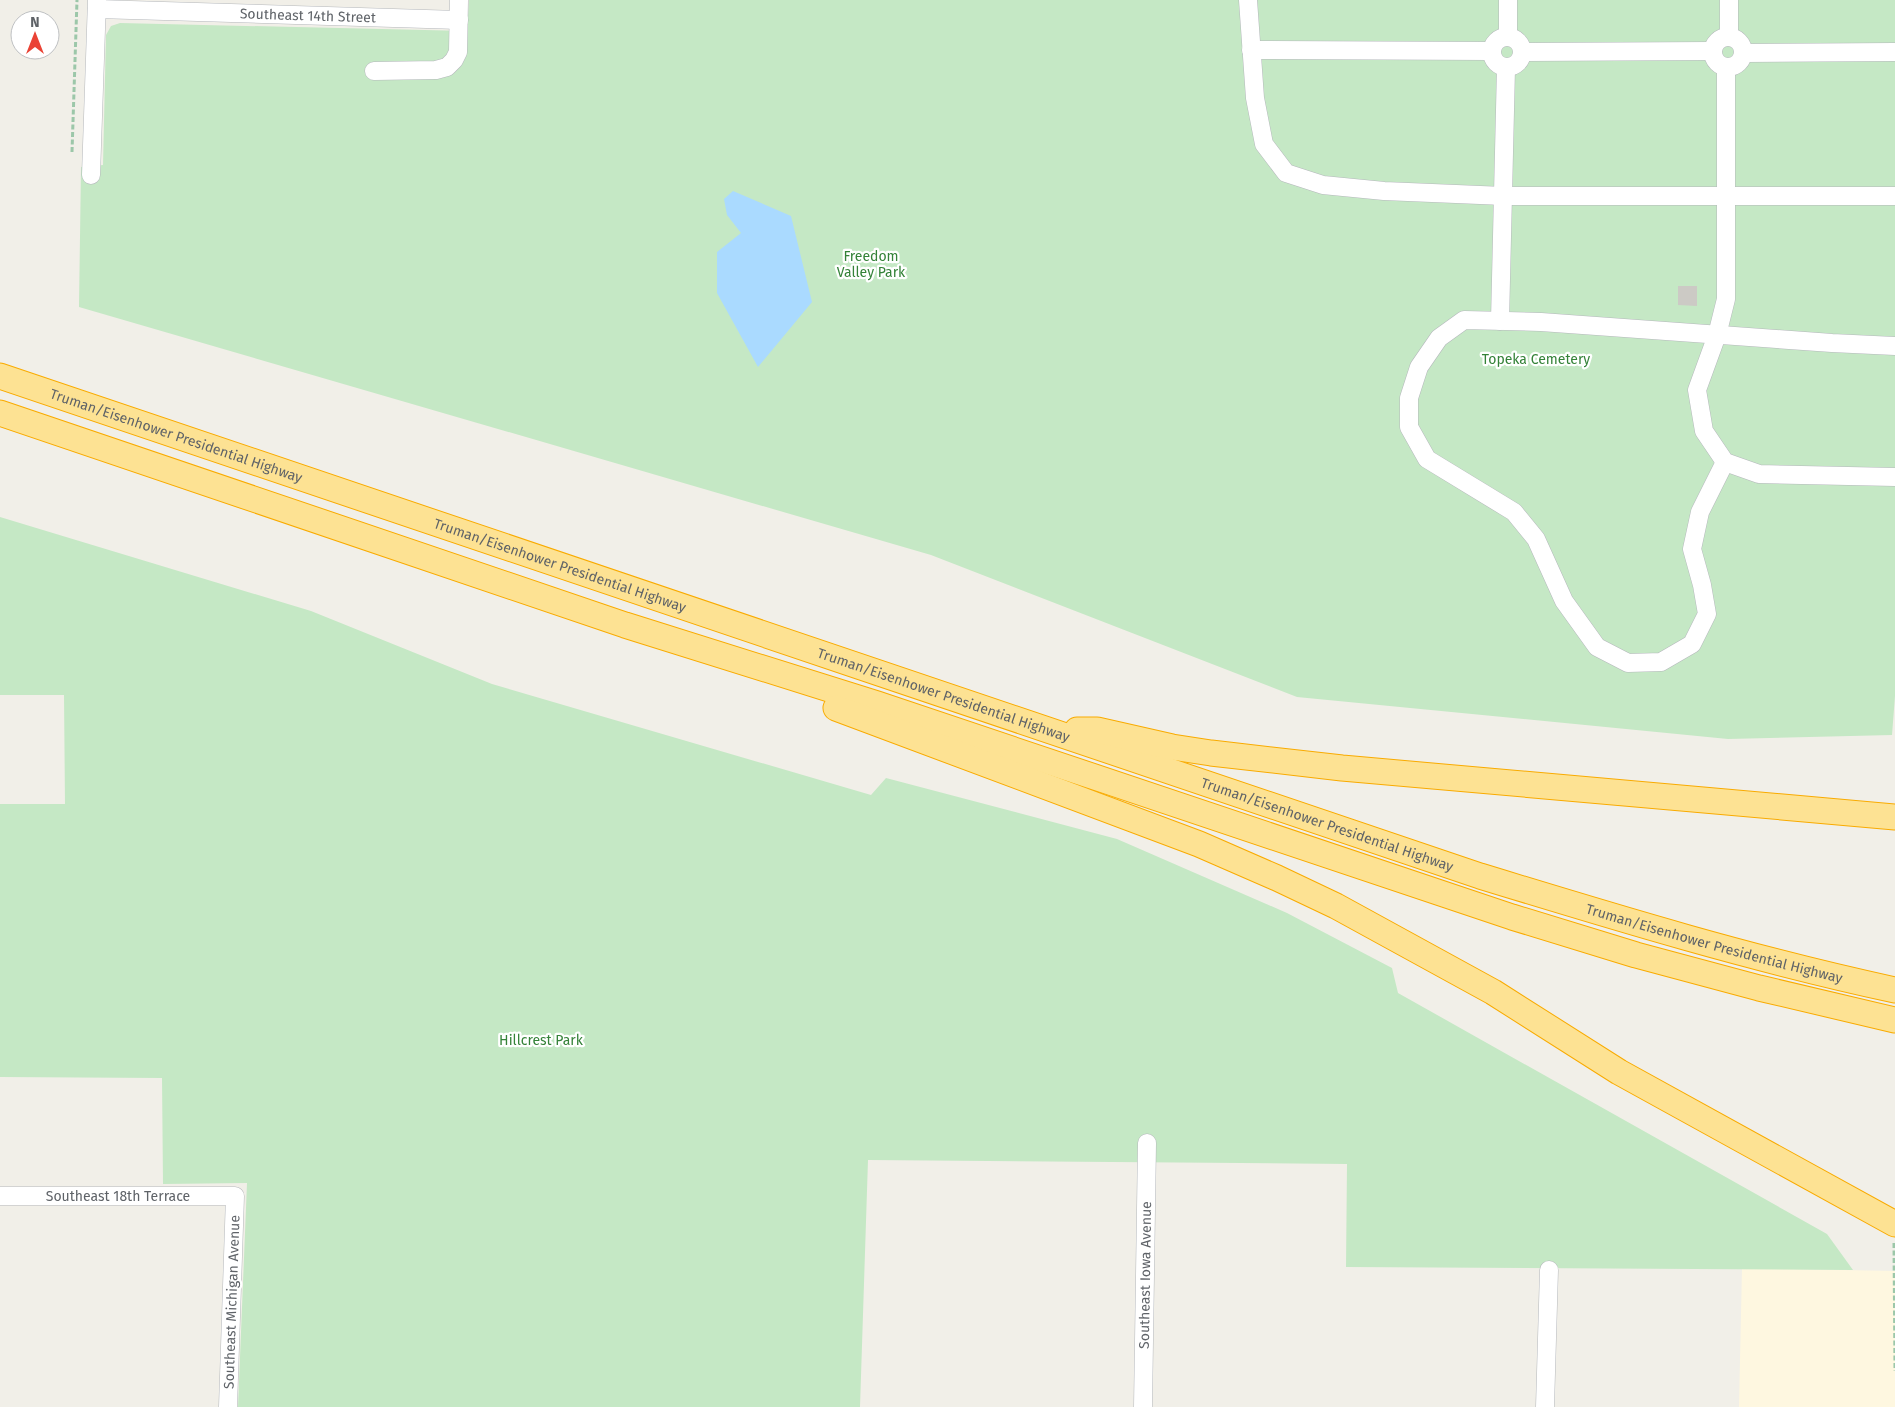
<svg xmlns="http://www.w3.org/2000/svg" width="1895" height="1407" font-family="'Fira Sans',sans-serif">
<rect width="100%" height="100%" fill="#f1efe8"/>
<polygon fill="#fef7e0" points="1742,1268 1895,1271 1895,1407 1739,1407"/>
<g fill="#c5e8c5">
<polygon points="469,0 1895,0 1895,696 1892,735 1728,739 1297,697 931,555 79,307 81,167 103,165 106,35 111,26 120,23 467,31"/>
<polygon points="0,517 311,611 492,684 871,795 886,778 1117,839 1287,913 1392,968 1398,993 1827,1234 1853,1270 1346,1267 1347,1164 868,1160 860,1407 238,1407 247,1183 163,1184 162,1078 0,1077 0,804 65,804 64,695 0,695"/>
</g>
<polygon fill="#aadaff" points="733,191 791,216 812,302 758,367 717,293 717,252 741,233 727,215 724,199"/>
<polygon fill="#cccac5" points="1678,286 1697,286 1697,306 1678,305"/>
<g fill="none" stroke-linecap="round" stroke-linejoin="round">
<defs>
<g id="minor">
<polyline points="1248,0 1255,98 1264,144 1286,173 1323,185 1384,191 1504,196 1895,196"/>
<polyline points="1508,0 1508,36"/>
<polyline points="1729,0 1729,36"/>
<path id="s1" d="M97,9L459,20"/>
<circle cx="1728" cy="52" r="15"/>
<circle cx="1507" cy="52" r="15"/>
<polyline points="1251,50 1491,51"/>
<polyline points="1523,52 1712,51"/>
<polyline points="1744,53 1895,52"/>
<polyline points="1726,69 1726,299 1717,335 1697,390 1704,431 1725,462 1759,474 1895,477"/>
<polyline points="374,71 436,70 447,67 454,60 458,52 459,0"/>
<polyline points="91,175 97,0"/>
<polyline points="1500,321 1506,68"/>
<polyline points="1725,462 1700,512 1692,549 1702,585 1707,614 1692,644 1661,662 1628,663 1597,647 1564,601 1536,539 1514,512 1427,459 1409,427 1409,398 1419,367 1439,338 1464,320 1541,322 1832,343 1895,346"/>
<path id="s2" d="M0,1196H235L228,1407"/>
<path id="s3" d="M1143,1407L1147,1143"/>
<polyline points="1545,1407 1549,1270"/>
</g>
<g id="highway">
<path id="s4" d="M0,376L1480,876C1617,918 1755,960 1895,990"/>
<polyline points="0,413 625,625 877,704 1512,917 1636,955 1759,988 1895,1020"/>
<polyline points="836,708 1199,844 1277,878 1336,906 1493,992 1619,1072 1895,1224"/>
<polyline points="1077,730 1097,730 1172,747 1211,753 1342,768 1895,817"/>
</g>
</defs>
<use href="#minor" stroke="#b5b8bc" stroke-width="19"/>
<use href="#highway" stroke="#f9ab00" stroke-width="27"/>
<g stroke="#9cc7a9" stroke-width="3" stroke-dasharray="5 2.5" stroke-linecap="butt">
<polyline points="72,152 77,0"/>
<polyline points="1894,1243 1895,1371"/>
</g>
<use href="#minor" stroke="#fff" stroke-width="18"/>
<use href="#highway" stroke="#fde293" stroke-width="25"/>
</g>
<g text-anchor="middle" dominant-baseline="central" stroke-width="4.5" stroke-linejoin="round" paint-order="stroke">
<g font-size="14" fill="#5f6368" stroke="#fff">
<text stroke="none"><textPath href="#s1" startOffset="211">Southeast 14th Street</textPath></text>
<text stroke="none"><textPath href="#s4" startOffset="186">Truman/Eisenhower Presidential Highway</textPath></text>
<text stroke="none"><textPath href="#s4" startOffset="591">Truman/Eisenhower Presidential Highway</textPath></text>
<text stroke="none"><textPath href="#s4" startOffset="996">Truman/Eisenhower Presidential Highway</textPath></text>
<text stroke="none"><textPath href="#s4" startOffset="1401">Truman/Eisenhower Presidential Highway</textPath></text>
<text stroke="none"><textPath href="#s4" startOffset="1806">Truman/Eisenhower Presidential Highway</textPath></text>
<text stroke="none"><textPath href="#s2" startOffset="118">Southeast 18th Terrace</textPath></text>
<text stroke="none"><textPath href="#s3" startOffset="132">Southeast Iowa Avenue</textPath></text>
<text transform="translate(232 1302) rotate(-88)">Southeast Michigan Avenue</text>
</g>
<g font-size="14" fill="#348238" stroke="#fff">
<text x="871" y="256">Freedom<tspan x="871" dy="16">Valley Park</tspan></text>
<text x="1536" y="359">Topeka Cemetery</text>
<text x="541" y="1040">Hillcrest Park</text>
</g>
</g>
<g transform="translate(35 35)"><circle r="24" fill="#ffffff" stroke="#bfc1c3"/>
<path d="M0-4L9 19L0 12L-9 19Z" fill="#ea4335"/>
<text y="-8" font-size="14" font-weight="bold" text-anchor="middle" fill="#5f6368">N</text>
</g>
</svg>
